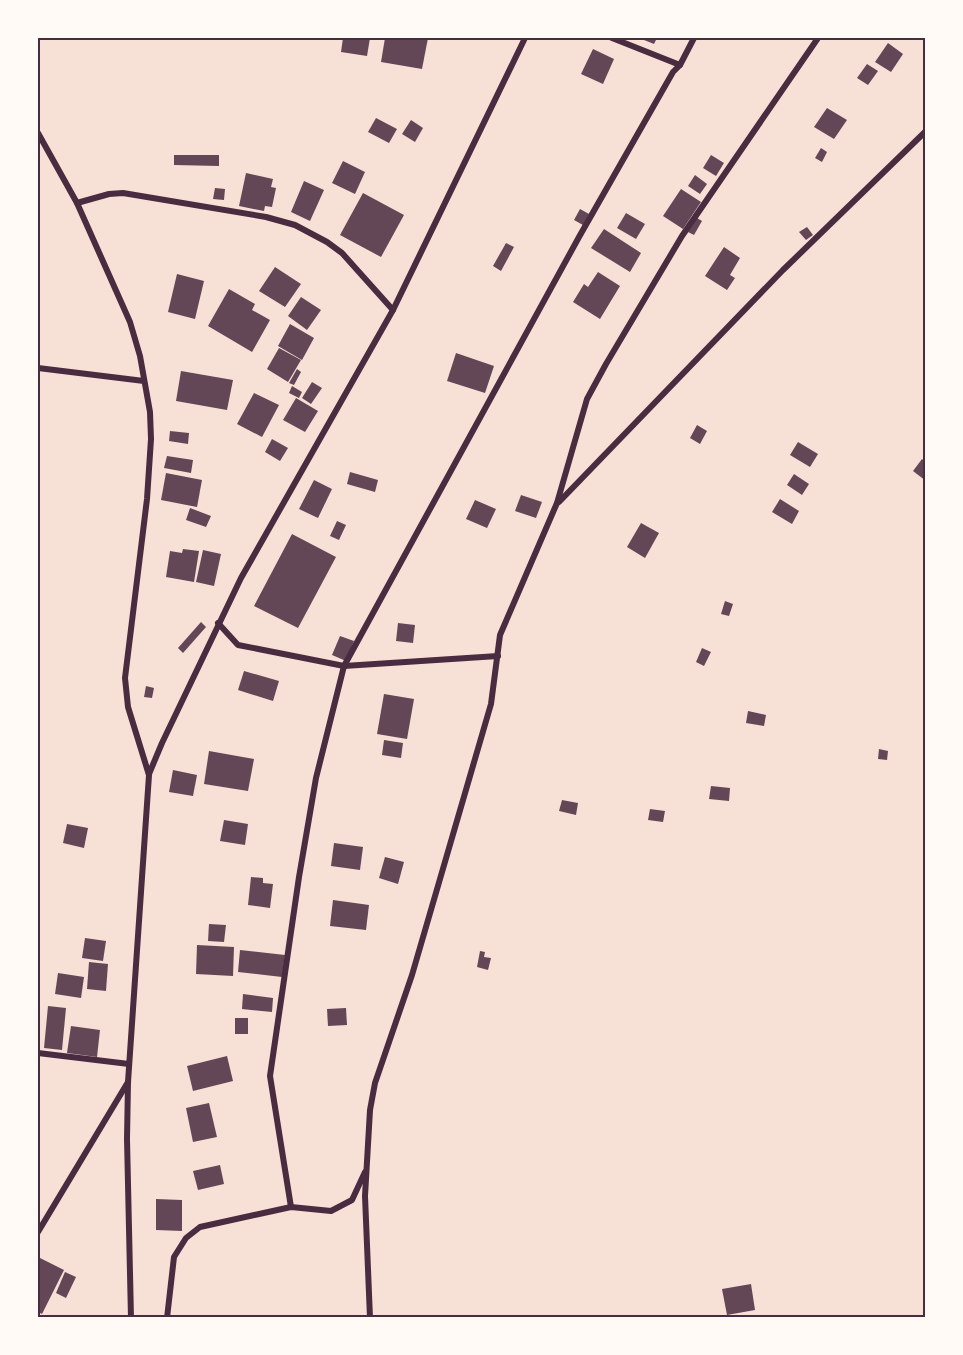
<svg xmlns="http://www.w3.org/2000/svg" width="963" height="1355" font-family="'Times New Roman',serif">
<rect width="100%" height="100%" fill="#f7e1d7"/>
<g fill="#644757">
<polygon points="343,38 370,38 367,56 341,52"/>
<polygon points="385,38 428,38 422,69 381,62"/>
<polygon points="639,38 657,38 654,44"/>
<polygon points="888,43 903,54 891,72 875,62"/>
<polygon points="593,49 614,59 603,84 581,74"/>
<polygon points="867,64 878,71 868,85 857,78"/>
<polygon points="827,108 847,120 834,139 814,127"/>
<polygon points="376,118 397,129 389,143 368,132"/>
<polygon points="411,120 423,128 415,142 402,134"/>
<polygon points="821,148 827,152 822,162 815,158"/>
<polygon points="174,155 219,155 219,166 174,165"/>
<polygon points="711,155 724,163 716,176 703,168"/>
<polygon points="343,161 365,172 355,194 332,183"/>
<polygon points="246,173 273,179 271,187 276,188 272,207 265,206 264,211 239,206"/>
<polygon points="695,175 707,184 700,194 688,186"/>
<polygon points="304,181 324,190 310,221 291,212"/>
<polygon points="215,188 225,189 224,200 213,199"/>
<polygon points="681,189 701,202 683,229 663,216"/>
<polygon points="363,193 404,215 381,257 340,235"/>
<polygon points="580,209 589,214 583,225 574,220"/>
<polygon points="626,213 645,224 636,239 617,228"/>
<polygon points="697,218 702,221 694,235 688,232"/>
<polygon points="807,227 813,235 806,240 799,232"/>
<polygon points="604,229 641,253 630,272 591,248"/>
<polygon points="506,243 514,247 501,271 493,266"/>
<polygon points="724,247 740,258 730,275 735,278 727,290 705,276"/>
<polygon points="275,267 301,284 285,307 259,291"/>
<polygon points="598,272 620,286 600,319 573,302 584,284 588,287"/>
<polygon points="177,274 204,281 195,319 168,312"/>
<polygon points="229,289 255,304 252,310 270,320 252,352 208,326"/>
<polygon points="301,297 321,310 307,330 288,316"/>
<polygon points="290,324 314,338 302,360 278,346"/>
<polygon points="279,348 301,360 288,382 267,369"/>
<polygon points="456,353 494,366 485,393 447,381"/>
<polygon points="297,369 301,372 294,385 289,383"/>
<polygon points="181,371 233,380 227,410 176,401"/>
<polygon points="312,382 322,388 311,404 302,398"/>
<polygon points="292,386 302,392 299,398 289,393"/>
<polygon points="254,393 279,405 262,437 237,424"/>
<polygon points="296,398 318,411 305,432 283,420"/>
<polygon points="697,425 707,431 700,444 690,438"/>
<polygon points="170,431 189,433 188,444 169,441"/>
<polygon points="272,439 288,448 280,461 265,452"/>
<polygon points="798,442 818,454 810,467 790,455"/>
<polygon points="167,456 193,460 191,473 164,468"/>
<polygon points="922,459 926,462 926,481 913,471"/>
<polygon points="350,472 378,480 375,492 347,484"/>
<polygon points="166,473 202,480 197,507 161,500"/>
<polygon points="794,474 809,484 802,495 787,485"/>
<polygon points="314,480 332,489 318,518 299,509"/>
<polygon points="521,495 542,502 536,518 515,511"/>
<polygon points="780,499 799,511 792,524 772,512"/>
<polygon points="475,500 496,509 487,528 466,519"/>
<polygon points="190,508 211,516 206,527 186,520"/>
<polygon points="337,521 346,525 339,540 330,536"/>
<polygon points="641,523 659,533 645,558 627,547"/>
<polygon points="292,534 336,557 298,628 254,606"/>
<polygon points="183,549 199,551 194,582 166,577 170,551 182,553"/>
<polygon points="203,550 221,554 214,586 196,582"/>
<polygon points="725,601 733,604 729,616 721,614"/>
<polygon points="201,622 206,627 183,653 178,648"/>
<polygon points="398,623 415,625 413,643 396,641"/>
<polygon points="340,636 354,641 346,661 332,655"/>
<polygon points="702,648 711,652 704,666 696,662"/>
<polygon points="244,671 279,681 273,701 238,690"/>
<polygon points="146,686 154,688 152,698 144,697"/>
<polygon points="384,694 414,699 407,739 377,734"/>
<polygon points="748,711 766,715 764,726 746,723"/>
<polygon points="384,740 403,743 401,758 382,755"/>
<polygon points="879,749 888,751 887,760 878,759"/>
<polygon points="209,751 254,759 248,791 204,784"/>
<polygon points="173,770 197,775 193,796 169,792"/>
<polygon points="711,786 730,788 729,801 709,799"/>
<polygon points="562,800 578,803 576,815 559,811"/>
<polygon points="650,809 665,811 663,822 648,820"/>
<polygon points="224,820 248,824 245,845 220,841"/>
<polygon points="67,824 88,828 84,848 63,843"/>
<polygon points="334,843 363,847 360,870 331,866"/>
<polygon points="385,857 404,862 398,884 379,878"/>
<polygon points="251,877 263,878 263,883 273,884 270,908 248,905"/>
<polygon points="333,900 369,905 366,930 330,926"/>
<polygon points="209,924 226,925 224,942 208,941"/>
<polygon points="85,938 106,941 103,961 82,958"/>
<polygon points="197,945 234,947 233,976 196,974"/>
<polygon points="240,950 285,955 282,977 238,972"/>
<polygon points="480,951 485,952 484,957 491,958 488,970 477,967"/>
<polygon points="89,962 108,964 106,991 87,989"/>
<polygon points="58,973 84,977 81,998 55,994"/>
<polygon points="243,994 273,998 272,1012 242,1009"/>
<polygon points="48,1006 66,1008 62,1050 44,1048"/>
<polygon points="346,1008 347,1025 328,1026 327,1009"/>
<rect x="235" y="1018" width="13" height="16"/>
<polygon points="71,1026 100,1030 97,1057 67,1053"/>
<polygon points="227,1056 233,1081 193,1091 187,1066"/>
<polygon points="209,1103 217,1137 193,1142 186,1108"/>
<polygon points="220,1165 224,1184 198,1190 193,1171"/>
<polygon points="156,1199 182,1200 182,1231 156,1230"/>
<polygon points="38,1257 64,1270 42,1314 38,1312"/>
<polygon points="65,1272 76,1277 66,1298 56,1293"/>
<polygon points="751,1284 755,1310 727,1315 722,1289"/>
</g>
<g fill="none" stroke-linecap="round" stroke-linejoin="round">
<g stroke="#4a2c40" stroke-width="6">
<polyline points="612,38 680,65"/>
<polyline points="38,133 77,203 130,322 140,356 150,412 151,439 147,499 125,678 128,707 149,775 128,1082 127,1139 131,1318"/>
<polyline points="77,203 109,194 123,193 266,217 295,225 327,242 342,253 393,310"/>
<polyline points="38,368 144,381"/>
<polyline points="559,502 783,270 926,131"/>
<polyline points="218,623 238,645 344,666 498,656"/>
<polyline points="149,774 162,743 241,578 393,310 525,38"/>
<polyline points="38,1053 129,1064"/>
<polyline points="291,1207 270,1076 299,877 316,778 344,666 579,237 673,72 680,65 694,38"/>
<polyline points="38,1232 128,1082"/>
<polyline points="167,1318 174,1257 186,1238 200,1227 291,1207 331,1211 352,1200 365,1172"/>
<polyline points="370,1318 365,1196 370,1110 375,1083 412,975 491,704 500,635 557,503 587,399 606,364 682,236 818,38"/>
</g>
</g>
<rect width="963" height="1355" fill="none" stroke="#fffaf5" stroke-width="78"/>
<rect x="39" y="39" width="885" height="1277" fill="none" stroke="#4a2c40" stroke-width="2"/>
</svg>
